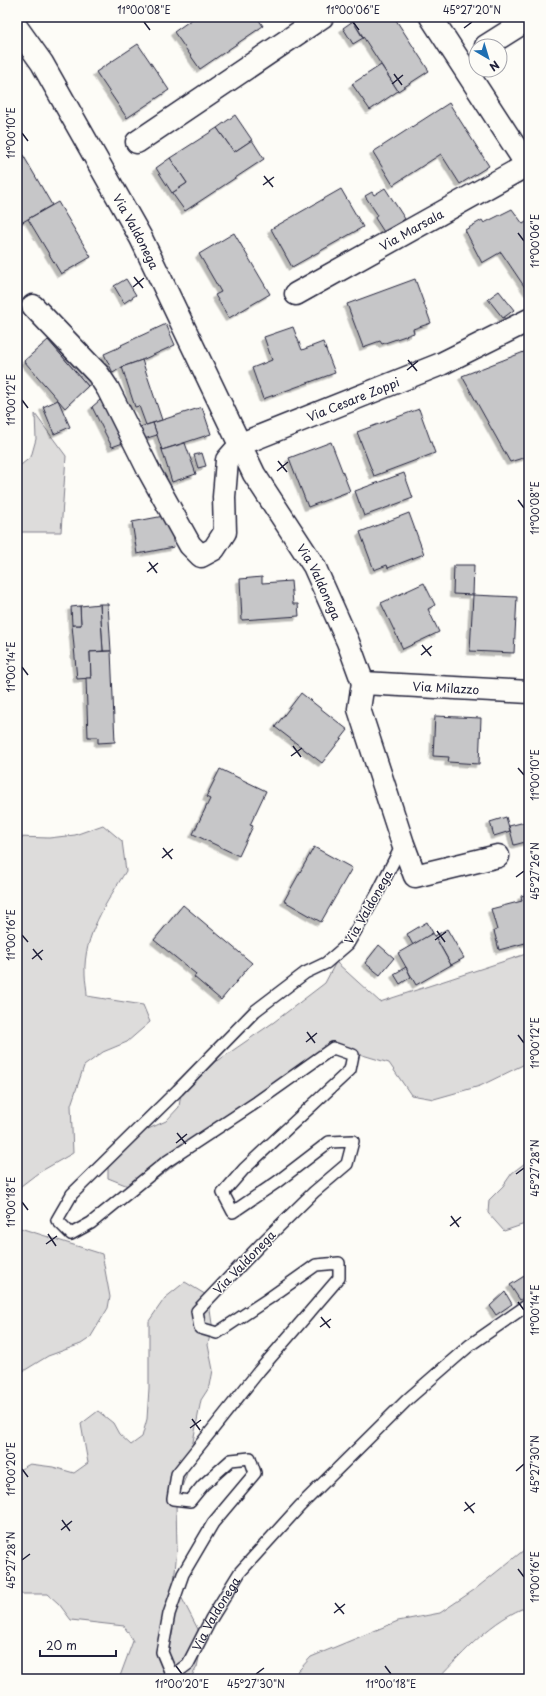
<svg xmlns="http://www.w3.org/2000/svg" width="546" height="1696" font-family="'Playpen Sans',sans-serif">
<defs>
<filter id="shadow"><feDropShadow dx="-3.5" dy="3.5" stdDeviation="0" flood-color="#0004"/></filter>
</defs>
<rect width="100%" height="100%" fill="#fdfcf7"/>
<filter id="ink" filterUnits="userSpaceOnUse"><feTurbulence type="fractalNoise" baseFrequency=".025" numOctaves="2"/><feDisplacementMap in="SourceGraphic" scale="8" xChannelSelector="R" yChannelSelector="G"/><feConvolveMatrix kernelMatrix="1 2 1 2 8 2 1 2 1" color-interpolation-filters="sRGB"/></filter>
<g filter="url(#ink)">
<g fill="#dddcdb" stroke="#807f8b">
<polygon points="35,414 66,456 61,532 17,532 17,468 31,457 36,439"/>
<path d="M103,825L122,841L126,871C107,902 83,936 85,974C85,981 87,988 87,996L143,1005L150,1022L127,1042L103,1052L84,1066L71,1105L73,1153L38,1173L17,1189V837L49,838L75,835Z"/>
<polygon points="529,953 529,1017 526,1023 526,1033 529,1034 529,1062 480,1086 434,1099 411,1095 389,1063 346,1050 338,1051 221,1124 189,1154 155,1180 128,1186 108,1178 108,1165 137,1134 166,1121 179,1107 182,1085 199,1065 219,1060 274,1022 325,983 336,962 380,1002"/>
<polygon points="529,1160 529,1221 525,1224 504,1231 488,1213 489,1200 503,1186 512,1173"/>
<polygon points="17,1227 102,1254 110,1297 108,1308 90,1338 81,1344 48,1356 17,1375"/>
<polygon points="185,1282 208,1296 212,1324 208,1345 213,1370 210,1386 201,1400 187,1473 176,1503 177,1549 174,1583 203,1639 197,1667 190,1679 119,1679 133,1641 124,1626 71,1620 59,1604 48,1594 17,1594 17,1471 30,1464 53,1467 74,1473 88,1463 81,1424 98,1411 113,1423 119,1434 131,1445 142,1437 147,1419 149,1388 149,1321 165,1298"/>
<path d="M529,1546V1606C492,1619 464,1652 438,1679H291L311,1657L398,1621L440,1613L474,1590Z"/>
</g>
<g fill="#c6c6c8" stroke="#22223b" filter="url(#shadow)">
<polygon points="195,17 257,17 263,26 200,69 174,32"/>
<polygon points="360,17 394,17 429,71 398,91 353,21"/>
<polygon points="353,21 363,38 353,44 343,28"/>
<polygon points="138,44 169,90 127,118 96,72"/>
<polygon points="381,65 398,91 370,110 352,84"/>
<polygon points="449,103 489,166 460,184 441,154 393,185 373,152"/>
<polygon points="235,115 252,140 234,152 217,128"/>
<polygon points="217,128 234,152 252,140 264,159 185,211 172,193 187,183 170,158"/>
<polygon points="19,148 52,205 21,223 17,216 17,149"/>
<polygon points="170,158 187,183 172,193 156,168"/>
<polygon points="385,188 405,219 384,232 375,218 377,214 365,196 372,192 374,195"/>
<polygon points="341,189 363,227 292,267 271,229"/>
<polygon points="58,202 91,257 61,274 28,219"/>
<polygon points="512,209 523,224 529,220 528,292 501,252 482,263 465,230 482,220 484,223"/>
<polygon points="234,233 270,294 229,318 215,295 221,292 199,254"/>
<polygon points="126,279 136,295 124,303 114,286"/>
<polygon points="415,279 431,323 413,329 414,333 382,344 380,341 363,347 347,304"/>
<polygon points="499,291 514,310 503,318 488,299"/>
<polygon points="166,324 175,345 142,360 122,367 113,373 104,354 122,346 121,345"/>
<polygon points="293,327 302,350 323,342 335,373 263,399 252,368 272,360 264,337"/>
<polygon points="50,338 91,384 88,386 48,340"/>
<polygon points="48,340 88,386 65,408 24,361"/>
<polygon points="529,350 529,456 510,462 462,376"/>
<polygon points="142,360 162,420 146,425 139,406 135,407 122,367"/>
<polygon points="107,394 131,440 112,447 92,407"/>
<polygon points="58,400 70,427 54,434 43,407"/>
<polygon points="202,407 211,434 162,450 153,423"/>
<polygon points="419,409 435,453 374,476 357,432"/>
<polygon points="153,423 157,435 144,439 140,427"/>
<polygon points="331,442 350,491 308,507 289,458"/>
<polygon points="185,443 196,474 172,482 162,450"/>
<polygon points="202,453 206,466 198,468 194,455"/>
<polygon points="404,473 413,498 364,516 355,491"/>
<polygon points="409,513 424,554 388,568 387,565 374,570 360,532"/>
<polygon points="169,515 174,547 137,554 132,522"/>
<polygon points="454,565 474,565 473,595 453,594"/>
<polygon points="262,577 262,583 291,581 293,604 298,604 299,616 242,620 240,579"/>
<polygon points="424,583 435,605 428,609 439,632 403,649 381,603"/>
<polygon points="473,595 517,597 514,653 470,651"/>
<polygon points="100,604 108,604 111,651 103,651"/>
<polygon points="100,604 103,651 90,652 91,678 77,679 72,625 81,625 80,606"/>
<polygon points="80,606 81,625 72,625 71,607"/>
<polygon points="111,651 115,742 98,743 98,737 88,737 86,678 91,678 90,652"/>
<polygon points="301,693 348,730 322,763 275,727"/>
<polygon points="435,716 481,718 479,764 448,762 449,757 433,756"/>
<polygon points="220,769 266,791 250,825 253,826 239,856 193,834 210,799 206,797"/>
<polygon points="506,817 510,831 494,836 490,822"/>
<polygon points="529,821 529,841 514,845 509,826"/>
<polygon points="314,847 352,868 321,922 284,901"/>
<polygon points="529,894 529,942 499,950 494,931 497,930 491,909 522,901 521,896"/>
<polygon points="183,905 252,963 221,1000 194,977 196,974 154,940"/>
<polygon points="427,922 433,933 413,945 407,934"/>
<polygon points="447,929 464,958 451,965 435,936"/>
<polygon points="433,933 451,965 416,985 398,953"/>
<polygon points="379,945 394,958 380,975 365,963"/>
<polygon points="406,967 411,977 400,984 394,974"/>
<polygon points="529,1273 529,1294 520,1300 510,1285"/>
<polygon points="505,1292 512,1304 496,1315 490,1306"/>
</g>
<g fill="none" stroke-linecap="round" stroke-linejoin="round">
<defs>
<g id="lane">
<path id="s1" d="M402,845L377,894L348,944L326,963L305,973L255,1011L178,1090L72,1194L57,1220L71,1234L91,1223L166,1162L257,1102L333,1048L353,1055L350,1070L244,1169L223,1193L233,1212L277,1182L329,1142L353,1141L347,1164L314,1192L260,1245L197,1311L200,1328L217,1333L268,1299L316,1265L339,1263V1278L259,1371L177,1474L173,1499L190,1501L203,1485L231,1460L250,1458L255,1473L213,1523L183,1574L169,1614L162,1652L172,1676L188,1664L211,1619L240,1572L300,1506L408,1399L470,1345L529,1304"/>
</g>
<g id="street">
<path id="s2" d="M17,28L42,63L141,238L254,474L314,566L348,642L363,683L359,709L403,844L415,876L498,856"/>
<polyline points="486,46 529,19"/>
<polyline points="137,142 322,17"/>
<path id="s3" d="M296,294L527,165"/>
<path id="s4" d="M33,306L98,374L108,389L149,471L190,545L201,556L214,549L225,532L224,497L227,460L241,444L441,364L529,320"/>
<path id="s5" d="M363,683L529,692"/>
</g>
<polyline id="secondary" points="431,17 529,168"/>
</defs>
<use href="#lane" stroke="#22223b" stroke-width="14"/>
<use href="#street" stroke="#22223b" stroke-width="25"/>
<use href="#secondary" stroke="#22223b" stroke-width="25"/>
<use href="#lane" stroke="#fdfcf7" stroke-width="11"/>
<use href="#street" stroke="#fdfcf7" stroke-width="22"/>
<use href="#secondary" stroke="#fdfcf7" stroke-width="22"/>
</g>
</g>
<path fill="none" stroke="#22223b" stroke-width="1.5" d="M144,22L150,30M353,22L359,30M464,28L472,22M394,74L402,85M392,84L403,75M22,133L28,141M264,176L273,187M263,185L274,177M518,233L524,241M134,277L143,288M133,287L144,278M408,360L417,371M407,370L418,361M22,400L28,408M278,461L287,472M277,471L288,462M518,500L524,508M149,562L157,573M147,572L158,563M422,645L431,656M421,655L432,646M22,667L28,675M293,746L301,757M291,756L302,748M518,768L524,775M163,848L172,859M162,858L173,849M516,877L524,871M437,931L445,942M22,935L28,942M435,940L446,932M33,949L42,960M32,959L43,950M307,1032L315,1043M518,1035L524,1043M306,1042L317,1033M177,1133L186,1144M176,1143L187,1134M516,1174L524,1168M22,1202L28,1210M451,1216L459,1227M450,1226L461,1217M48,1234L56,1246M46,1244L57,1236M518,1302L524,1310M321,1317L330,1328M320,1327L331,1319M192,1419L200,1430M190,1428L201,1420M22,1469L28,1477M516,1471L524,1464M465,1502L474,1513M464,1511L475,1503M62,1520L70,1531M61,1530L72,1521M22,1560L30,1554M518,1569L524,1577M335,1603L344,1614M334,1613L345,1604M176,1666L182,1674M385,1666L391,1674M256,1674L264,1668"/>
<g text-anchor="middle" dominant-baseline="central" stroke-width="3" stroke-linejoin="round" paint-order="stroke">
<g font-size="12" fill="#22223b" stroke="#fdfcf7">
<text stroke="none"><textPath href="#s3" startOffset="132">Via Marsala</textPath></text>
<text stroke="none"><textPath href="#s2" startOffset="236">Via Valdonega</textPath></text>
<text stroke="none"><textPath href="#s4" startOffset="553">Via Cesare Zoppi</textPath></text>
<text stroke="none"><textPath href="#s2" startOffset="632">Via Valdonega</textPath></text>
<text stroke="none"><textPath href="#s5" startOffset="83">Via Milazzo</textPath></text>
<text transform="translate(368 907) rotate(-60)">Via Valdonega</text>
<text transform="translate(244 1262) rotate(-46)">Via Valdonega</text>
<text stroke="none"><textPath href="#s1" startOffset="2362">Via Valdonega</textPath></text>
</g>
</g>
<rect width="546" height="1696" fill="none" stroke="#fdfcf7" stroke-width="44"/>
<g transform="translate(488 58) rotate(142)"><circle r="19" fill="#fdfcf7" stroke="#a5a5ac"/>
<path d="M0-3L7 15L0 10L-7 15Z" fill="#1f6fb2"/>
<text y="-6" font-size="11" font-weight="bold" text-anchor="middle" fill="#22223b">N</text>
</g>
<path d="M40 1650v6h76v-6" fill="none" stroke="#22223b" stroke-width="2"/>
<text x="46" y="1650" font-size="12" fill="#22223b" stroke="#fdfcf7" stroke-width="3" paint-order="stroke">20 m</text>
<rect x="22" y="22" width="502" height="1652" fill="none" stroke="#22223b" stroke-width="1.5"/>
<g font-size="10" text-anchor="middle" fill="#22223b">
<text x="144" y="14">11°00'08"E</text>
<text x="353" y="14">11°00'06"E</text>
<text x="472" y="14">45°27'20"N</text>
<text transform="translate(11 133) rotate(-90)" y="4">11°00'10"E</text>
<text transform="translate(535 241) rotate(-90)" y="4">11°00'06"E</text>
<text transform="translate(11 400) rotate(-90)" y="4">11°00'12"E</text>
<text transform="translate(535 508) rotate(-90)" y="4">11°00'08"E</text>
<text transform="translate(11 667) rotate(-90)" y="4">11°00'14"E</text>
<text transform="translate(535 775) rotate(-90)" y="4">11°00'10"E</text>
<text transform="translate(535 871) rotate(-90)" y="4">45°27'26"N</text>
<text transform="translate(11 935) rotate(-90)" y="4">11°00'16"E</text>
<text transform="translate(535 1043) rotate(-90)" y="4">11°00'12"E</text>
<text transform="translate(535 1168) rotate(-90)" y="4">45°27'28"N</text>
<text transform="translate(11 1202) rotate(-90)" y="4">11°00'18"E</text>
<text transform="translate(535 1310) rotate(-90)" y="4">11°00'14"E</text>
<text transform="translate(535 1464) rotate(-90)" y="4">45°27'30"N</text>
<text transform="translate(11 1469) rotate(-90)" y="4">11°00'20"E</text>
<text transform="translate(11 1560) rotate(-90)" y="4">45°27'28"N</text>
<text transform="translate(535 1577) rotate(-90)" y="4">11°00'16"E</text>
<text x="182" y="1688">11°00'20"E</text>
<text x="256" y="1688">45°27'30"N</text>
<text x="391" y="1688">11°00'18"E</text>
</g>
</svg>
